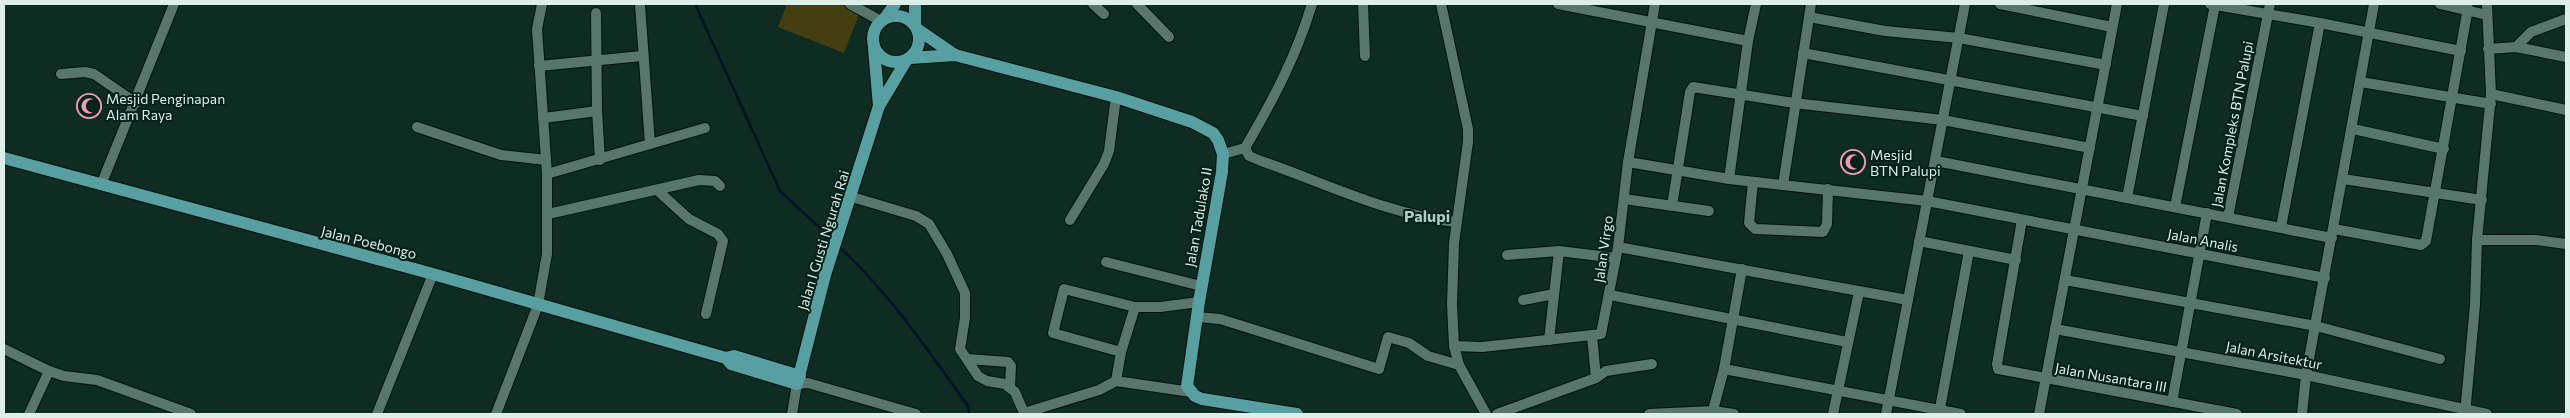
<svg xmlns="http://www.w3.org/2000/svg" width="2570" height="418" font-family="Commissioner,sans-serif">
<rect width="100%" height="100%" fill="#0f2c23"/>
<polygon fill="#443f10" points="787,4 848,4 861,9 844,53 778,27"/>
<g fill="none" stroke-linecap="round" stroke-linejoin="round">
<g stroke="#001324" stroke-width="2.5">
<polyline points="695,4 780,191 832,239"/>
<path d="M839,247C890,293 928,351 968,406L969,414"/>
</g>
<defs>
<g id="minor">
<polyline points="850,4 881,21"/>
<polyline points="1093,4 1104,14"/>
<polyline points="1137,4 1169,37"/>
<polyline points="1363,4 1365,56"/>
<polyline points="1441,4 1468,129 1468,142 1454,243 1452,304 1454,346 1459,365 1486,414"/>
<polyline points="1558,4 1748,41"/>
<polyline points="1756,4 1748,41 1729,179 1927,201 2325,278"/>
<polyline points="2000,4 2112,27"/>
<polyline points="2210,4 2320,23 2461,51"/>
<polyline points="2440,4 2487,15"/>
<polyline points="640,5 650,144"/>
<polyline points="596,13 597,111 600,160"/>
<polyline points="1809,17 1885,31 1959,38 2106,65"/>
<polyline points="2516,47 2531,32 2566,19"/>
<polyline points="2488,49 2516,47 2566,57"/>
<polyline points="1803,53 2143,116"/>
<polyline points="539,66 642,56"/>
<polyline points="61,74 85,72 94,74 136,103"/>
<polyline points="2361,82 2491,104"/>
<polyline points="2491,94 2566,110"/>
<polyline points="544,118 597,111"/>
<polyline points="417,127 501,155 546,160"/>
<polyline points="2353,129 2444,149"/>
<path d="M1245,148L1249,156L1261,161C1325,183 1389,215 1456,222"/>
<path d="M1223,154L1245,148C1273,100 1296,57 1312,4"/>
<polyline points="1936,161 2332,238"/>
<polyline points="1628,162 1729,179"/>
<polyline points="547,174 705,128"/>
<polyline points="2343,179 2482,200"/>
<polyline points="1753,182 1749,223 1755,229 1823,232 1827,224 1828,189"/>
<polyline points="101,185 174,4"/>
<polyline points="1783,185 1811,4"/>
<polyline points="657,190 689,219 718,234 723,241 706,314"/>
<polyline points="852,197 916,216 929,224 947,254 965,293 965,318 960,349 978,376 987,381 1005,384 1015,392 1024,413 1099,390 1116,381 1191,392"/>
<polyline points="2127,198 2164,4"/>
<polyline points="1624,199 1709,211"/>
<polyline points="1672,206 1690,92 1693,87 1794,103 1943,120 2090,148"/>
<polyline points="2175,207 2215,5"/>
<polyline points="548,214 699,180 715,181 720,186"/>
<polyline points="2228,217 2270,4"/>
<polyline points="1070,220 1104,164 1109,151 1116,97"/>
<polyline points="2022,220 1997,364 1998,369 2237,414"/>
<polyline points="2281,227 2320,23"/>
<polyline points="2334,229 2421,245 2426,241 2468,8"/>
<polyline points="2477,240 2536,240 2566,244"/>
<polyline points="1919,241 2016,260"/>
<polyline points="1618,247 1908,300"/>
<polyline points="1507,255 1559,251"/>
<polyline points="1106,262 1201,286"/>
<polyline points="2065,280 2316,326 2440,359"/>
<polyline points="1610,295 1847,342"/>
<polyline points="1523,300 1554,294"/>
<polyline points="1135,307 1160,307 1199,302"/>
<polyline points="1197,317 1220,319 1379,369 1388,337 1409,343 1428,356 1459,365"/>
<polyline points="2055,329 2306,375 2487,414"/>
<polyline points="1592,336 1596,378 1606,371 1652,364"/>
<polyline points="1549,340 1559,251 1616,258"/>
<polyline points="1454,346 1482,347 1601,334 1618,247 1628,162 1655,4"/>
<polyline points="4,349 49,371 64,376 97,380 191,414"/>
<polyline points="968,359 1008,362 1011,366 1010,387"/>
<polyline points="1724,369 1961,414"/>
<polyline points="1116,381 1121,352 1135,307 1064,289 1053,333 1121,352"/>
<polyline points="2172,402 2207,213"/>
<polyline points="29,414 49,371"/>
<polyline points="377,414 433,274"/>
<polyline points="496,414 538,305 547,254 547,174 537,29 542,4"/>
<polyline points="792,414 797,384 808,383 916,414"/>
<polyline points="1497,414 1596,378"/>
<polyline points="1649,414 1713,411 1734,414"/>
<polyline points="1712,414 1724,369 1742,269"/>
<polyline points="1833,414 1859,292"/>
<polyline points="1886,414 1965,4"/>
<polyline points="1939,414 1969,251"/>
<polyline points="2039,414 2117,4"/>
<polyline points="2302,414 2306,375 2374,4"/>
<polyline points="2465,414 2475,305 2477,240 2491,94 2487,4"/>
</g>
<g id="major">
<circle cx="896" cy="39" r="23"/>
<polyline points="885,18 895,4"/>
<polyline points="915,25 915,4"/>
<polyline points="917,29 955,55"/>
<polyline points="874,49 879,106"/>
<polyline points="910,58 955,55 1116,97 1192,122 1213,133 1218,140 1223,154 1222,172 1199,302 1187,386 1195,396 1202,399 1297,414"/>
<polyline points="4,158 433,274 726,358 731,364 797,384 825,275 879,106 906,61"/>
<polyline points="726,358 734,356 800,376"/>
</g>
</defs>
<use href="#minor" stroke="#00140d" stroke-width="12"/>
<use href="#major" stroke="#00140d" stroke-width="14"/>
<use href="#minor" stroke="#58766c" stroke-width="10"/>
<use href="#major" stroke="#589fa2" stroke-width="12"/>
</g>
<defs>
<symbol id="mosque-ring" viewBox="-11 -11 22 22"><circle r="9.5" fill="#05221a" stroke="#f09ab5" stroke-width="1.5"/><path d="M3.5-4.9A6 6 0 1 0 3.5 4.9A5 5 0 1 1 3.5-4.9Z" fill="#f09ab5"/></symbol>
</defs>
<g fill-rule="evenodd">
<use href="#mosque-ring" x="75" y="92" width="28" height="28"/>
<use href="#mosque-ring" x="1839" y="148" width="28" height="28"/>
</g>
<g text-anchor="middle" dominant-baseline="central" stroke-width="4" stroke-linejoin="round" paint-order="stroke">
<g font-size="14" fill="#deeee8" stroke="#05221a" text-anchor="start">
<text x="106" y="98">Mesjid Penginapan<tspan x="106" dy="16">Alam Raya</tspan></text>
<text x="1870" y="154">Mesjid<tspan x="1870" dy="16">BTN Palupi</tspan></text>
</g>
<g font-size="14" fill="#deeee8" stroke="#05221a">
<text transform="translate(2232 124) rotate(-79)">Jalan Kompleks BTN Palupi</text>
<text transform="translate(1198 217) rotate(-80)">Jalan Tadulako II</text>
<text transform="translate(823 240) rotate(-73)">Jalan I Gusti Ngurah Rai</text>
<text transform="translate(2203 240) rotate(11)">Jalan Analis</text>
<text transform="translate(369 242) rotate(14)">Jalan Poebongo</text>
<text transform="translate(1603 249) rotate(-82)">Jalan Virgo</text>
<text transform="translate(2274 355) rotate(11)">Jalan Arsitektur</text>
<text transform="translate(2111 377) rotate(10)">Jalan Nusantara III</text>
</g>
<g font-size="16" font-weight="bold" fill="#aecfc3" stroke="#05221a">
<text x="1427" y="215">Palupi</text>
</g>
</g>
<rect width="2570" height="418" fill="none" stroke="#deeee8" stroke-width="10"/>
</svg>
